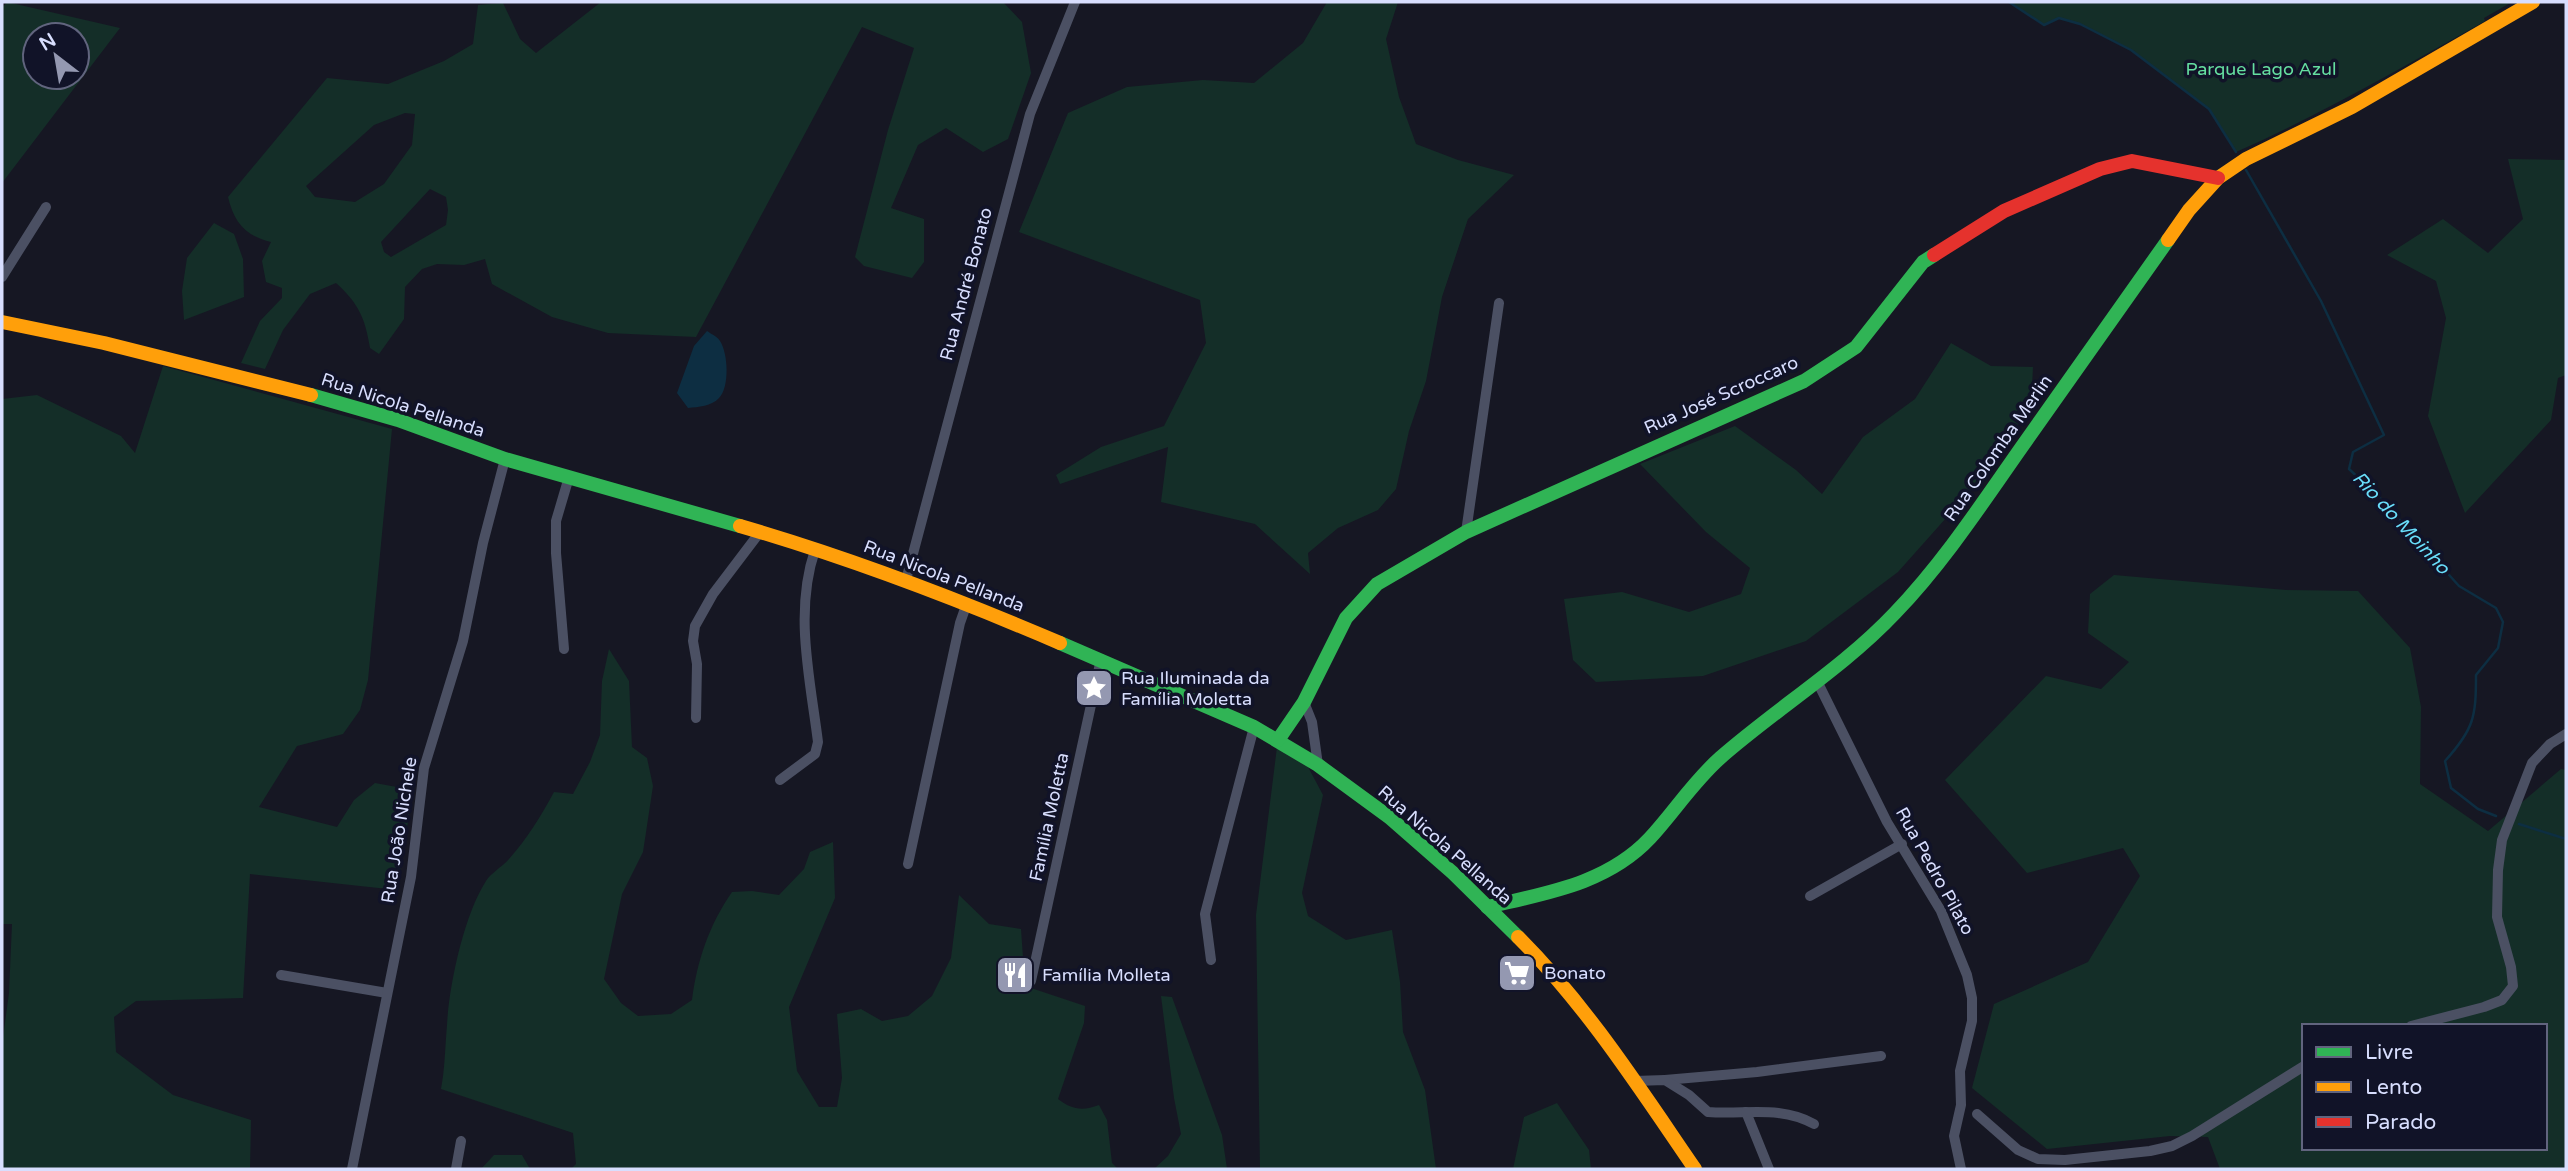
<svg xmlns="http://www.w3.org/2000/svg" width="2568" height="1171" font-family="'Varela Round',sans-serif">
<rect width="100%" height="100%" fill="#161723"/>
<g fill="#142e28" fill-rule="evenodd">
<path d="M7,2L120,28L2,183V8ZM35,35H77V77H35Z"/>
<path d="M601,2H1003L1022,22L1031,73L1008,139L983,152L946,128L918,145L891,208L924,219V262L912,278L864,266L855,257L888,130L914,48L862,27L696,337L608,333L552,317L492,284L485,259L464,265L437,264L422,269L405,287L404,319L379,354L370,348C365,318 359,304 336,283L310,294L283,330L265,369L241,363L260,321L282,298V288L266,282L262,261L271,242C245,236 234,222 228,197L327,78L388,84L444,61L473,44L478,5L503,3L520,39L536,53ZM405,113L415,114L412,145L384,184L355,202L315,197L306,186L374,125ZM430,189L446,197L448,210L446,225L391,257L384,252L381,242Z"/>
<polygon points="1327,2 1398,2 1386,39 1399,97 1416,144 1458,160 1514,175 1468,219 1442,297 1426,381 1409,431 1396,489 1378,510 1338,528 1308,553 1310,574 1255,524 1161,502 1168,447 1060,484 1056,475 1101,447 1164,426 1206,343 1200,300 1019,232 1068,113 1127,87 1203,80 1254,83 1303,43"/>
<path d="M2009,2H2512L2484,18L2485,21C2403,67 2322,114 2236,152L2209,109L2131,50L2080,24L2059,18L2044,25Z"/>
<polygon points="2508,159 2566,160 2566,375 2558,378 2551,420 2465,513 2428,416 2446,318 2436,281 2387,255 2443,219 2488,253 2523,219"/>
<polygon points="214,223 234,234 243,259 244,297 184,320 182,291 187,258"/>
<polygon points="1951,343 1991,366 2033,367 2031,406 1971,490 1898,572 1806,641 1703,676 1596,682 1573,660 1564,599 1622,592 1689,612 1741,594 1750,568 1706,532 1640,464 1735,426 1796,470 1822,494 1863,437 1915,399"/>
<polygon points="163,366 392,429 368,680 360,710 343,734 297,746 259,807 337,827 354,800 375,783 413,790 397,890 250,874 243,998 136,1001 114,1017 116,1052 173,1095 251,1120 250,1169 2,1169 2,1045 9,993 12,924 2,924 2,399 37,395 121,436 135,453"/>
<path d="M2114,575L2286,590L2358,591L2410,648L2421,707L2420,784L2488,831L2561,769L2566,770V1169H2220L2208,1137L2170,1136L2047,1149L1972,1088L1994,1004L2088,962L2140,876L2123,848L2027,873L1945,780L2046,676L2101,689L2129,662L2088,633L2090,594ZM2304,1026H2545V1148H2304Z"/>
<path d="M609,649L629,681L632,747L647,758L653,786L643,852L622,894L604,979L621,1003L638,1016L671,1014L692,1000C697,961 709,925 732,892L752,891L779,895L804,869L810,852L833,842L835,898L789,1007L797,1071L819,1107H837L842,1078L837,1014L861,1009L882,1021L908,1016L932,996L951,958L959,895L989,924L1021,929L1025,986L1085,1006L1084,1023L1058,1099C1072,1110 1083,1111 1099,1105L1107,1120L1112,1163L1118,1169H571L576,1164L573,1133L441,1089C445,1068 445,1048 447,1025C449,985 464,915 486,881C491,873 502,867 509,859C527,839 541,816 554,792L573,794L590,762L600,735L602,681Z"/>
<polygon points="1277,747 1307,765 1323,795 1302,893 1308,916 1346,940 1392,930 1400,982 1403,1032 1425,1090 1436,1169 1260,1169 1256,915"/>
<polygon points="1161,996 1172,997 1222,1135 1227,1169 1154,1169 1168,1156 1181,1134 1174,1098"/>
<polygon points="1557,1103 1589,1150 1591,1169 1513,1169 1524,1117"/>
<polygon points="494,1155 522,1155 530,1169 481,1169"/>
</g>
<path fill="#0d2e42" d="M707,331C711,334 717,336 720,341C728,353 730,387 719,398C712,406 698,407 688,408L677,393L694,346Z"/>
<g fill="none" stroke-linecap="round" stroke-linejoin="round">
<g stroke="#0d2e42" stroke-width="2.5">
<polyline points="2009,2 2044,25 2059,18 2080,24 2131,50 2209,109 2236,152"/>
<path d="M2246,170L2321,301L2384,435L2353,452L2349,469L2380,498L2459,586L2496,608L2503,622L2498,648L2476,675C2476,717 2474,729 2445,761L2451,788L2478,809L2496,816"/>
<polyline points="2519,824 2566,839"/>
</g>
<g stroke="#4b5063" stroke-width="10">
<polyline points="2,277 46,207"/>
<polyline points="1466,532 1499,303"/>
<polyline points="906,580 1030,114 1075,2"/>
<polyline points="564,649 556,553 556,521 569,477"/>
<polyline points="1818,683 1887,822 1941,911 1967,975 1972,998 1972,1021 1960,1071 1961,1105 1954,1136 1961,1169"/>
<polyline points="1304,702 1312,722 1318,765"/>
<polyline points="696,718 697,664 693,641 695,626 713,594 760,532"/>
<path d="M780,780L815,754L818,742C810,678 794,612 815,550"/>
<polyline points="908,864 960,623 967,603"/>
<polyline points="1810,896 1902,844"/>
<polyline points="1211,960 1205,914 1254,727"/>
<polyline points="281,975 387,993"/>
<polyline points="1031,981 1101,659"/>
<polyline points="2411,1026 2484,1007 2502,1000 2513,986 2511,967 2497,917 2498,870 2502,840 2532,763 2550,744 2566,734"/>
<polyline points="1665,1080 1757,1072 1881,1056"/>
<path d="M1635,1081L1665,1080L1689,1095L1708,1112C1745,1115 1780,1105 1814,1124"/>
<polyline points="1746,1112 1769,1169"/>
<polyline points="1977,1114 2018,1150 2038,1159 2065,1160 2150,1151 2172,1146 2192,1136 2304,1066"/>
<polyline points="352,1169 411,877 424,768 463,641 483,543 505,459"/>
<polyline points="456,1169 461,1141"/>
</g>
<g stroke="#30b455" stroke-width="14">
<polyline points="311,395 398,420 505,459 740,526"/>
<polyline points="1060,643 1254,727 1318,765 1389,817 1453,873 1518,937"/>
<polyline points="1278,740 1304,702 1346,618 1377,584 1466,532 1804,381 1856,347 1923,262 1934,255"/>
<path d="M1487,907C1546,893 1607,884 1650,838C1674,812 1693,782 1720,758C1777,708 1843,668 1895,613C1943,563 1981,505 2021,448C2070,379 2119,310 2168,240"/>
</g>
<g stroke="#ff9f0a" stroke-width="14">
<polyline points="2168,240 2189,210 2218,178 2246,159 2352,107 2533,2"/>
<polyline points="2,322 104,343 311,395"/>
<path d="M740,526C850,558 955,598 1060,643"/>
<path d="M1518,937C1587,1006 1640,1089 1695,1169"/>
</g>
<polyline stroke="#e5322d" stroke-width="14" points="1934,255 2004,211 2100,169 2132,161 2218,178"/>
</g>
<defs>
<symbol id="sight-square" viewBox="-11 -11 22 22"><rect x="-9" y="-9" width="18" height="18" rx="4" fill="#9498b1" stroke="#111328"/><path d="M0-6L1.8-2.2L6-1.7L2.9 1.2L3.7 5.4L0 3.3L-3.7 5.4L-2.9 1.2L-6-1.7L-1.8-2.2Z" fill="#fff"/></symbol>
<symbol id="supermarket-square" viewBox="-11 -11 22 22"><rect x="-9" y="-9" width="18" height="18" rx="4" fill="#9498b1" stroke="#111328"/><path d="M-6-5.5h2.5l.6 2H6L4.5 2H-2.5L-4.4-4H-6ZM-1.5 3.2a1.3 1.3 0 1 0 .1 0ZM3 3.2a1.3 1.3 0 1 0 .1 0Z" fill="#fff"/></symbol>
<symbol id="restaurant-square" viewBox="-11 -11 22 22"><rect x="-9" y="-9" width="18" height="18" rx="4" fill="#9498b1" stroke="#111328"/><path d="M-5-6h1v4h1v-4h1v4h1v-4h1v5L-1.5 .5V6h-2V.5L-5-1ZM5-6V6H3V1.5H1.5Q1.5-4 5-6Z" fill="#fff"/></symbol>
</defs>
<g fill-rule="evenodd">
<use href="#sight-square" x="1072" y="666" width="44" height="44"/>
<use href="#supermarket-square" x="1495" y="951" width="44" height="44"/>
<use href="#restaurant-square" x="993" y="953" width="44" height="44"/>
</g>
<g text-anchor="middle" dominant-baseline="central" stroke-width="7" stroke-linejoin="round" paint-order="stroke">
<g font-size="18" fill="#65dea0" stroke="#111328">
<text x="2261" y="69">Parque Lago Azul</text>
</g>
<g font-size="18" fill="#d8defe" stroke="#111328">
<text transform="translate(966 284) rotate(-75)">Rua André Bonato</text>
<text transform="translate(1721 395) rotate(-24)">Rua José Scroccaro</text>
<text transform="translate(403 405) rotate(18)">Rua Nicola Pellanda</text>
<text transform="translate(1998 448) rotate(-55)">Rua Colomba Merlin</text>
<text transform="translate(944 576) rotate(21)">Rua Nicola Pellanda</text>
<text transform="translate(1049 817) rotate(-78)">Família Moletta</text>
<text transform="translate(399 830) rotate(-81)">Rua João Nichele</text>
<text transform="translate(1445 845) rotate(41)">Rua Nicola Pellanda</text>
<text transform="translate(1935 871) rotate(61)">Rua Pedro Pilato</text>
</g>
<g font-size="18" fill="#d8defe" stroke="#111328" text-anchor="start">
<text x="1121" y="678">Rua Iluminada da<tspan x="1121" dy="21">Família Moletta</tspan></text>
<text x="1544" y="973">Bonato</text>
<text x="1042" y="975">Família Molleta</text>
</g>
<g font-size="19" font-style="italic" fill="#69defb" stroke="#111328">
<text transform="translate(2401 523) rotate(47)">Rio do Moinho</text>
</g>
</g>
<rect width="2568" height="1171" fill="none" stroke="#d8defe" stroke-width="7"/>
<rect x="2302" y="1024" width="245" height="126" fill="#111328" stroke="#61647e" stroke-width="2"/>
<rect x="2316" y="1047" width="35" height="10" fill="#30b455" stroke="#61647e" stroke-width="2"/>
<text x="2365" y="1059" font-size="21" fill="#d8defe">Livre</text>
<rect x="2316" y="1082" width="35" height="10" fill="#ff9f0a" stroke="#61647e" stroke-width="2"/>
<text x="2365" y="1094" font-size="21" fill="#d8defe">Lento</text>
<rect x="2316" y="1117" width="35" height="10" fill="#e5322d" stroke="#61647e" stroke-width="2"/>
<text x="2365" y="1129" font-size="21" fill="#d8defe">Parado</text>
<g transform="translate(56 56) rotate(329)"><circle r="33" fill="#111328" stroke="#61647e" stroke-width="2"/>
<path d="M0-5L12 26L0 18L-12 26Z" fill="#9498b1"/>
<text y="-10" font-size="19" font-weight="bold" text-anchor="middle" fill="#d8defe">N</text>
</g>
</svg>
